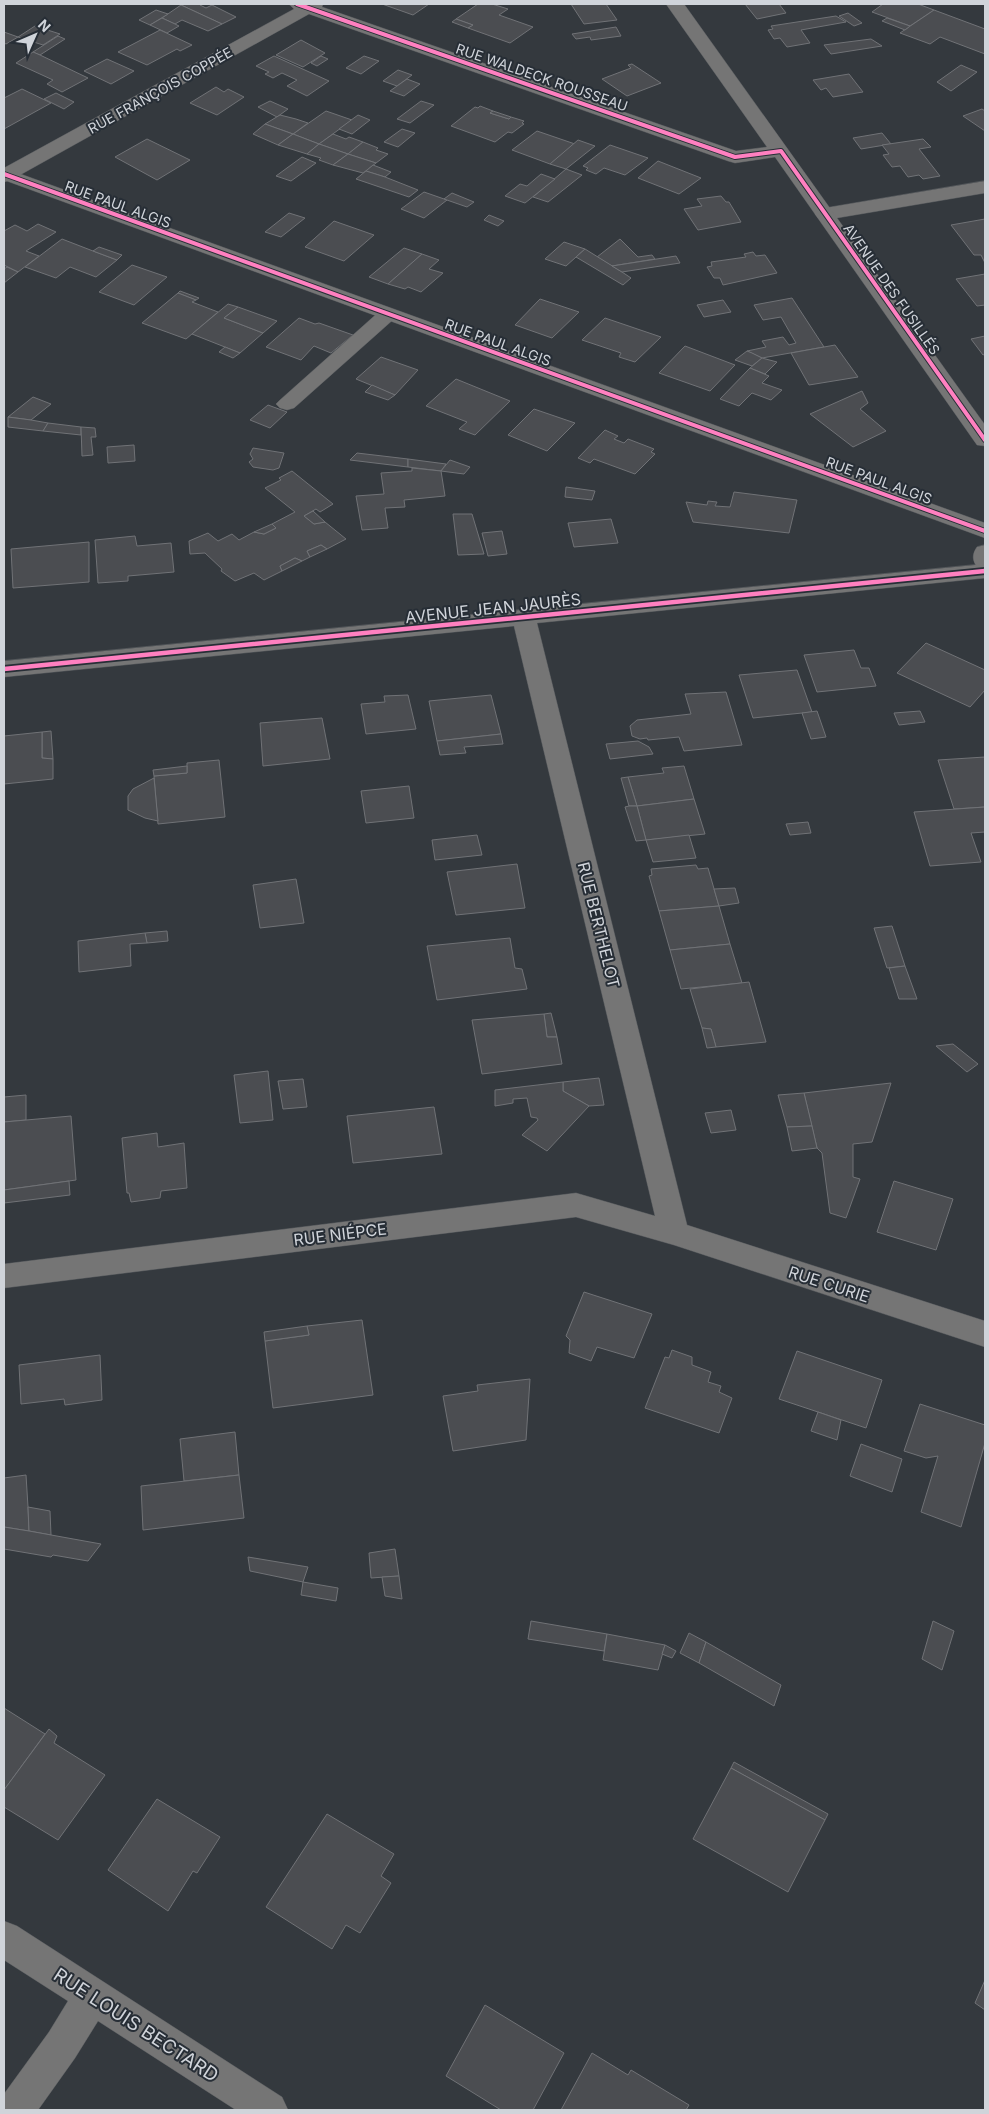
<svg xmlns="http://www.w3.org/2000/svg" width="989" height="2114" font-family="Inter,sans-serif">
<rect width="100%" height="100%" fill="#34393e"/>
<g fill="#4b4d51" stroke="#707276">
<polygon points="183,4 202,4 200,5 206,8 212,5 236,17 222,24 181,5"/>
<polygon points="382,4 429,4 413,15"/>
<polygon points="478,4 492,4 508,9 499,15 533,27 510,43 468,28 473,25 456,19"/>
<polygon points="571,4 606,4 617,20 584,24"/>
<polygon points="745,4 779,4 786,13 757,19"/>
<polygon points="883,4 918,4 934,10 910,26 872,12"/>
<polygon points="181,5 222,24 208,31 182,20 175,24 162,18"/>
<polygon points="156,10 168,14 150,25 139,20"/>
<polygon points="934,10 985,29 985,54 940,37 930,44 900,33"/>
<polygon points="848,13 862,23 854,26 839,16"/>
<polygon points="836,16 846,22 801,30 810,43 787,47 780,38 774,39 768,30 773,29 771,26"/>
<polygon points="162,18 175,24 179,26 167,33 150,25"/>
<polygon points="887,18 910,26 905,30 882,21"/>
<polygon points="456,19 473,25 468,28 452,22"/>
<polygon points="35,26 60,34 43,45 18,37"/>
<polygon points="616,27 621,36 591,40 590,37 576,39 572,34"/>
<polygon points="160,30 192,45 180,51 177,49 147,65 118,52"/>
<polygon points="4,32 18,37 6,44 4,43"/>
<polygon points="58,36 65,39 40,55 33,52"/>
<polygon points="871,39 882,46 831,54 824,45"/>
<polygon points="301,40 325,53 303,67 276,55"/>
<polygon points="33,52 40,55 88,78 62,92 47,84 53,80 16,63"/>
<polygon points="274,56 329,81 307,96 287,86 297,80 282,73 273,78 265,74 269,72 256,66"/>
<polygon points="321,56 328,59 317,66 311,63"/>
<polygon points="364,56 379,61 361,74 346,68"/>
<polygon points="107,59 134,71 111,84 84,71"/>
<polygon points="632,64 661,83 627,96 602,79 631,68 628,65"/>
<polygon points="961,65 977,72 951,91 937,82"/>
<polygon points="398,70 412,75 397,86 383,81"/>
<polygon points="849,74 863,92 833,97 826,88 821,90 813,80"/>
<polygon points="407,79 420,84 404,96 390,91"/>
<polygon points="216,87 224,92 228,89 244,97 217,115 190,103"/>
<polygon points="22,89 51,103 4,129 4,98"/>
<polygon points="56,93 74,102 64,109 44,99"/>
<polygon points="270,101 288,109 277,117 258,107"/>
<polygon points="421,101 434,105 410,123 397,119"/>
<polygon points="480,106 493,111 490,113 509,119 511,117 524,121 522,123 524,124 512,133 508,132 495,142 451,126 475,107 478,108"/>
<polygon points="982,109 985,111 985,131 963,116"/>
<polygon points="326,111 352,120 319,144 293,134"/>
<polygon points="493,111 511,117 509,119 490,113"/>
<polygon points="280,115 296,119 308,123 293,134 265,124"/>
<polygon points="358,115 370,120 352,134 339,129"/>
<polygon points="265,124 293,134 278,145 253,134"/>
<polygon points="402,129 415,133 398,147 384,142"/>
<polygon points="537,131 575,144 550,164 512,150"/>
<polygon points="882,133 891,144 861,149 853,138"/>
<polygon points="293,134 319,144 307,154 278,145"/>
<polygon points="333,134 346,139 349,137 363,142 348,154 319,144"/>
<polygon points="147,139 190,160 157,180 115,157"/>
<polygon points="923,139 931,147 919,149 940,176 923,179 919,175 908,177 900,166 892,167 883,155 889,154 882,145"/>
<polygon points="578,140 595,146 566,169 550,164"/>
<polygon points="363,142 378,148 376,150 388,154 376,163 348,154"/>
<polygon points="319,144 348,154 333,165 319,160 321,158 307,154"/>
<polygon points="610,145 648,158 625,175 604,168 596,174 586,170 588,168 583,166"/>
<polygon points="348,154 376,163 363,173 333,165"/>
<polygon points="302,157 316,163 291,181 276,176"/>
<polygon points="658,161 701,178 679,194 638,178"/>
<polygon points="373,165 391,172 385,177 366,171"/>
<polygon points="566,169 582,175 548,202 533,197"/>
<polygon points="366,171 385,177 418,190 409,197 356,179"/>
<polygon points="541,174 555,179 525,203 505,196 520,184 527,186"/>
<polygon points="424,192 447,200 424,218 401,209"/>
<polygon points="452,193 474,202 467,207 444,199"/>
<polygon points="721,196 726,202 729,202 741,222 698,230 684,209 702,206 697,199"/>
<polygon points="289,213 305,218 281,237 265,232"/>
<polygon points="489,215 504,221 498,226 484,220"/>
<polygon points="985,219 985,263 981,255 974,255 951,225"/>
<polygon points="334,221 374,235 344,261 305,247"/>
<polygon points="38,224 56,232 26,251 39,256 18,272 4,265 4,231 15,225 27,231"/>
<polygon points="62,239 93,251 117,260 96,277 70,267 56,278 25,267"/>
<polygon points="620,239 638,257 652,255 655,259 612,266 597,257"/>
<polygon points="564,242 585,249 566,266 545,259"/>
<polygon points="99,247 122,255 117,260 93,251"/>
<polygon points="404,248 422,254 388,284 369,277"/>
<polygon points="585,249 622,272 631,278 623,285 576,257"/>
<polygon points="753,252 756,256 765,255 777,273 723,285 720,278 714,278 707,267 712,266 711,262 746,257 744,254"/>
<polygon points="422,254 439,260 429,269 443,273 421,292 408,287 405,289 388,284"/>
<polygon points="676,256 680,263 622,272 612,266"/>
<polygon points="132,265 167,277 134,305 99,292"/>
<polygon points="7,267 18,272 4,283 4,269"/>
<polygon points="985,274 985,305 977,306 956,279"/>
<polygon points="180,291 199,298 196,300 178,293"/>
<polygon points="178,293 196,300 192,302 218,312 186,339 142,323"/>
<polygon points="792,298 824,347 762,358 747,351 766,347 762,341 783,337 789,345 796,343 781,317 763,320 754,305"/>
<polygon points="540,299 579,312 552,338 515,325"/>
<polygon points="723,300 731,312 704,317 697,305"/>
<polygon points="228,304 238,307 224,318 263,333 240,353 192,334"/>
<polygon points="238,307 277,321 263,333 224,318"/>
<polygon points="299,318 315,324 319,323 353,335 331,353 314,346 301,360 266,347"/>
<polygon points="605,318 661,337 635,362 619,357 621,353 582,340"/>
<polygon points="985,336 985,354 983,355 971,339"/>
<polygon points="835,345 858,377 809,385 791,353"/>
<polygon points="685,346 735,365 710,391 659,373"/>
<polygon points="225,347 240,353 233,358 219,352"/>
<polygon points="747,351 752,353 762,358 752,366 735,360"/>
<polygon points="381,357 418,370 395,395 356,379"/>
<polygon points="762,358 777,362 765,374 750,368"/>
<polygon points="750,368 769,376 762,383 782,390 771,400 752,393 739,406 720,399"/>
<polygon points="456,379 510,401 475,435 459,429 467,422 426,406"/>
<polygon points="372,385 395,395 388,400 365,392"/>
<polygon points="862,391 868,403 860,409 886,431 853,447 810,414"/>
<polygon points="33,397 51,404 31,420 8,417"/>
<polygon points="268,405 287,412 270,428 250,420"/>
<polygon points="534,409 575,423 547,451 508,435"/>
<polygon points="8,417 31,420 48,423 43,431 8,427"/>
<polygon points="48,423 81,427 81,435 43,431"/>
<polygon points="81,427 95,428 96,437 91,437 93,455 82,456"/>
<polygon points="605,430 618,436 614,439 624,443 628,439 654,449 651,452 655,454 635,474 594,459 590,463 578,458"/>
<polygon points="134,445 135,461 108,463 107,447"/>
<polygon points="253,448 284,453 279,468 273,470 253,467 249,462 253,459 250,454"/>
<polygon points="357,453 408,459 408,467 350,460"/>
<polygon points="408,459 446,464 441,471 408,467"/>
<polygon points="450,460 470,467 464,474 441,471"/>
<polygon points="412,468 441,471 445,496 404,500 405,507 385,508 388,528 362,530 356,496 384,494 381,473 412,471"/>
<polygon points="292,471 333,504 320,512 316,509 304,516 314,524 325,522 346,539 327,549 321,545 307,551 310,557 302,561 295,558 280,566 282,571 264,580 254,573 235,581 221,571 222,569 205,553 190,554 189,541 208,533 218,541 232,534 239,540 254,532 264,534 276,528 272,524 295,512 265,488 281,480 279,478"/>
<polygon points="566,487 595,491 592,500 565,497"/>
<polygon points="734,492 797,500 789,533 693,522 686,502 707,505 708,501 717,502 715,506 730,507"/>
<polygon points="313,511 325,522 314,524 304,516"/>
<polygon points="453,514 472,514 484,554 458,555"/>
<polygon points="611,519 618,543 574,547 568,523"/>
<polygon points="272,524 276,528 264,534 254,532"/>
<polygon points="502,531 507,554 488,556 482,533"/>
<polygon points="135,536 137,546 171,543 174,572 128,576 128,581 98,583 95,540"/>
<polygon points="89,542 89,582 13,588 11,549"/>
<polygon points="321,545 327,549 310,557 307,551"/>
<polygon points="295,558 302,561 282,571 280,566"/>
<polygon points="926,643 985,670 985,690 970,707 897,673"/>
<polygon points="854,650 861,668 869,668 876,686 817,692 804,655"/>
<polygon points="797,670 812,712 753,718 739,675"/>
<polygon points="726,692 742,745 684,751 679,737 648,740 647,738 640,739 632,736 630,726 637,720 691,714 685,694"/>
<polygon points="408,695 416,729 366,734 361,704 385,702 384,696"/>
<polygon points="491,695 501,734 437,741 429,701"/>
<polygon points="817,711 826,737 811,739 802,713"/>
<polygon points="920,711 925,722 899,725 894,713"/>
<polygon points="322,718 330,759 263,766 260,723"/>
<polygon points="51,731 53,759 42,758 42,732"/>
<polygon points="42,732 42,758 53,759 53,779 4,784 4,736"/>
<polygon points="501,734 503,744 464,747 466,753 440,755 437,741"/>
<polygon points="638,741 649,747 653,754 610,759 606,744"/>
<polygon points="985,757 985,807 954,809 938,760"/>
<polygon points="219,760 225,817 158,824 154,776 187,773 187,763"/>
<polygon points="187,766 187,773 154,776 153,770"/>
<polygon points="684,766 694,799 637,806 628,777 664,773 662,768"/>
<polygon points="628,777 637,806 629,806 621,778"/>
<polygon points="154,778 158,821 145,818 128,810 128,796 133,789"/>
<polygon points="409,786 414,818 366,823 361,791"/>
<polygon points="694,799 705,834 646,840 637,806"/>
<polygon points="629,806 637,806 646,840 636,841 625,807"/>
<polygon points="985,807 985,832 971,833 981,862 930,866 914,812"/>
<polygon points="808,822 811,833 790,835 786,824"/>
<polygon points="477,835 482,855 435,860 432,840"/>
<polygon points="689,835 696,858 653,862 646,840"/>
<polygon points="517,864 525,908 456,915 447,872"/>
<polygon points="696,865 698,869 708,868 719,906 659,911 649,876 652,875 651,869"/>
<polygon points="296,879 304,923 260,928 253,885"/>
<polygon points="735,888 739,903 719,906 714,889"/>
<polygon points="719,906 730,944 670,950 659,911"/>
<polygon points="892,926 905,966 887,968 874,928"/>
<polygon points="167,931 168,941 147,943 145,933"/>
<polygon points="145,933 147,943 130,944 131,966 79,972 78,941"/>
<polygon points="510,938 515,968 522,969 527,989 437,1000 427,946"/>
<polygon points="730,944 742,983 681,989 670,950"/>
<polygon points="905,966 917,999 899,999 889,968"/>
<polygon points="749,982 766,1042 716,1047 711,1029 702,1028 690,989"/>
<polygon points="551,1013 557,1037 547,1037 544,1014"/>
<polygon points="544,1014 547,1037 557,1037 562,1064 482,1074 472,1020"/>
<polygon points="702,1028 711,1029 716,1047 707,1048"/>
<polygon points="953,1044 978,1064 967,1072 936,1046"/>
<polygon points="268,1071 273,1120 240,1123 234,1075"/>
<polygon points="599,1078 604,1105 589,1106 563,1091 563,1082"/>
<polygon points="303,1079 307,1107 283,1109 278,1081"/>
<polygon points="563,1082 563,1091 589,1106 547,1151 522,1135 538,1120 537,1118 531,1117 527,1098 513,1099 513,1103 495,1106 495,1090"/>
<polygon points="891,1083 872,1142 853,1144 853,1177 860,1179 846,1218 830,1213 822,1153 817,1148 804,1093"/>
<polygon points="804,1093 812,1126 787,1127 778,1095"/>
<polygon points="26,1095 26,1120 4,1122 4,1097"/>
<polygon points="434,1107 442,1154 353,1163 347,1116"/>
<polygon points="731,1110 736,1130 711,1133 705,1113"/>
<polygon points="71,1116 76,1180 4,1190 4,1122"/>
<polygon points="812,1126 817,1148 792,1151 787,1127"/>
<polygon points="157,1133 158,1147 184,1143 187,1188 161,1191 160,1198 131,1202 129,1193 127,1193 122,1138"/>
<polygon points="69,1181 70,1195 4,1203 4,1190"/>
<polygon points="894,1181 953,1199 936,1250 877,1232"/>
<polygon points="584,1292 652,1314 634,1358 597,1347 591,1361 569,1353 570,1340 566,1336"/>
<polygon points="362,1320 373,1395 273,1408 265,1341 309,1335 307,1326"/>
<polygon points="307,1326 309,1335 265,1341 264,1332"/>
<polygon points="672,1350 692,1357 692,1365 711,1372 708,1382 721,1386 719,1392 732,1398 719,1433 645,1408 665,1357 669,1358"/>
<polygon points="797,1351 882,1380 866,1428 779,1399"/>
<polygon points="100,1355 102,1400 65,1405 64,1399 21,1404 19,1365"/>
<polygon points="530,1379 526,1440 453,1451 443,1396 478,1391 477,1385"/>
<polygon points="920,1404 985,1425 985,1443 961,1527 921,1512 938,1456 926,1458 904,1451"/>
<polygon points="818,1412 841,1420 837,1440 811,1431"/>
<polygon points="235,1432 239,1475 184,1481 180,1439"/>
<polygon points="861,1444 902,1459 892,1492 850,1476"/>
<polygon points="26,1475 28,1507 29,1531 4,1527 4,1478"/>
<polygon points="239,1475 244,1518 143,1530 141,1486"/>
<polygon points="28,1507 50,1511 51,1535 29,1531"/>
<polygon points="4,1527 29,1531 101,1544 88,1561 53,1555 51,1557 4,1549"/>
<polygon points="395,1549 399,1576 371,1578 369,1553"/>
<polygon points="248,1557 308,1567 303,1582 250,1571"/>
<polygon points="399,1576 402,1599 385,1596 382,1577"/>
<polygon points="303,1582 338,1588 336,1601 301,1595"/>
<polygon points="531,1621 607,1634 604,1651 528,1639"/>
<polygon points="933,1621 954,1631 942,1670 922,1659"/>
<polygon points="689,1633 706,1642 699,1663 680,1653"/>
<polygon points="607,1634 665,1645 658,1670 603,1660"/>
<polygon points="706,1642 781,1685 774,1706 699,1663"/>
<polygon points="665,1645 676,1651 672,1658 662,1654"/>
<polygon points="4,1708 45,1734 4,1790"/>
<polygon points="49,1729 57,1736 54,1743 105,1775 58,1840 4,1807 4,1790"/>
<polygon points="734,1762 828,1814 825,1820 731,1768"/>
<polygon points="731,1768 825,1820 788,1892 693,1839"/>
<polygon points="157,1799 220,1837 197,1873 193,1871 168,1911 108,1870"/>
<polygon points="327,1814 394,1854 381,1876 391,1883 360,1933 346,1925 332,1949 266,1907"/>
<polygon points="985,1980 985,2010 975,2003"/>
<polygon points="485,2005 564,2053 533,2110 501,2110 446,2076"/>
<polygon points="592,2053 628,2075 631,2070 689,2105 686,2110 561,2110"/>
</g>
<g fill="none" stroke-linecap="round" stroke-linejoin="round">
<defs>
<g id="service">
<polygon points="985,181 985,193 825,220 818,218 815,214 818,210 825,208"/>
<polygon points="388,308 395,310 398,314 395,318 294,408 287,410 280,408 276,404 280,400 381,310"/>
</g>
<g id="minor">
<polygon points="289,4 323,4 322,7 736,151 767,147 666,4 684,4 985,425 985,446 977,445 775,157 735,163 728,161 309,14 11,180 4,182 4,168 294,9"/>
<polygon points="985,564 985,578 537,623 687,1225 985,1321 985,1347 674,1245 576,1217 4,1288 4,1264 576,1193 655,1216 514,626 4,677 4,661"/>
<polygon points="4,1921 17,1926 282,2097 288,2110 236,2110 98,2021 75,2058 38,2110 4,2110 4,2094 49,2032 68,2001 4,1960"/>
</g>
<g id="tertiary">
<polygon points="4,168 985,523 985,538 4,180"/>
<path d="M985,545V569L977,567C972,560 972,554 977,547Z"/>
</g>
</defs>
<use href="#service" stroke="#515559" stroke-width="1"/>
<use href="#minor" stroke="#515559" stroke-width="1"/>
<use href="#tertiary" stroke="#515559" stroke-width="1"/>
<use href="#service" fill="#757575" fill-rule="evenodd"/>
<use href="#minor" fill="#757575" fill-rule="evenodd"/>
<use href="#tertiary" fill="#757575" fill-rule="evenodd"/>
<defs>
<g id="cycleway-far1">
<polyline points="297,4 735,157 781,151 985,440"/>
<polyline points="4,174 985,531"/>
</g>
<polyline id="cycleway" points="4,669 985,571"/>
</defs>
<use href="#cycleway-far1" stroke="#272e36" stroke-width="6"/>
<use href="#cycleway" stroke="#272e36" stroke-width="8"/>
<use href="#cycleway-far1" stroke="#ff80c0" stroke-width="4"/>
<use href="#cycleway" stroke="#ff80c0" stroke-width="4.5"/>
</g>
<g text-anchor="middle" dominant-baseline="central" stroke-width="4" stroke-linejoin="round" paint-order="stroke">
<g font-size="14" fill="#d0d4da" stroke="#272e36">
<text transform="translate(542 77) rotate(19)">RUE WALDECK ROUSSEAU</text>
<text transform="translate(160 90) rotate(-29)">RUE FRANÇOIS COPPÉE</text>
<text transform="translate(118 204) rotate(20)">RUE PAUL ALGIS</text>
<text transform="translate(892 289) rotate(55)">AVENUE DES FUSILLÉS</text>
<text transform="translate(498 342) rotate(20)">RUE PAUL ALGIS</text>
<text transform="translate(879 480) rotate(20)">RUE PAUL ALGIS</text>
</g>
<g font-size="16" fill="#d0d4da" stroke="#272e36">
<text transform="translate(493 608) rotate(-6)">AVENUE JEAN JAURÈS</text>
<text transform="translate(599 925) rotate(76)">RUE BERTHELOT</text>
<text transform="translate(340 1234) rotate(-7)">RUE NIÉPCE</text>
<text transform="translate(829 1284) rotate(18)">RUE CURIE</text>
</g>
<g font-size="19" fill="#d0d4da" stroke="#272e36">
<text transform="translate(136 2025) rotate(33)">RUE LOUIS BECTARD</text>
</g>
</g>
<rect width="989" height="2114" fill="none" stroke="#d0d4da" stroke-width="10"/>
<g transform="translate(35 35) rotate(45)" stroke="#272e36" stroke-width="4" paint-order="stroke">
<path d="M0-4L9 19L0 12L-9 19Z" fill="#d0d4da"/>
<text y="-8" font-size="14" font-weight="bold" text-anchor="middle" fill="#d0d4da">N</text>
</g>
</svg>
